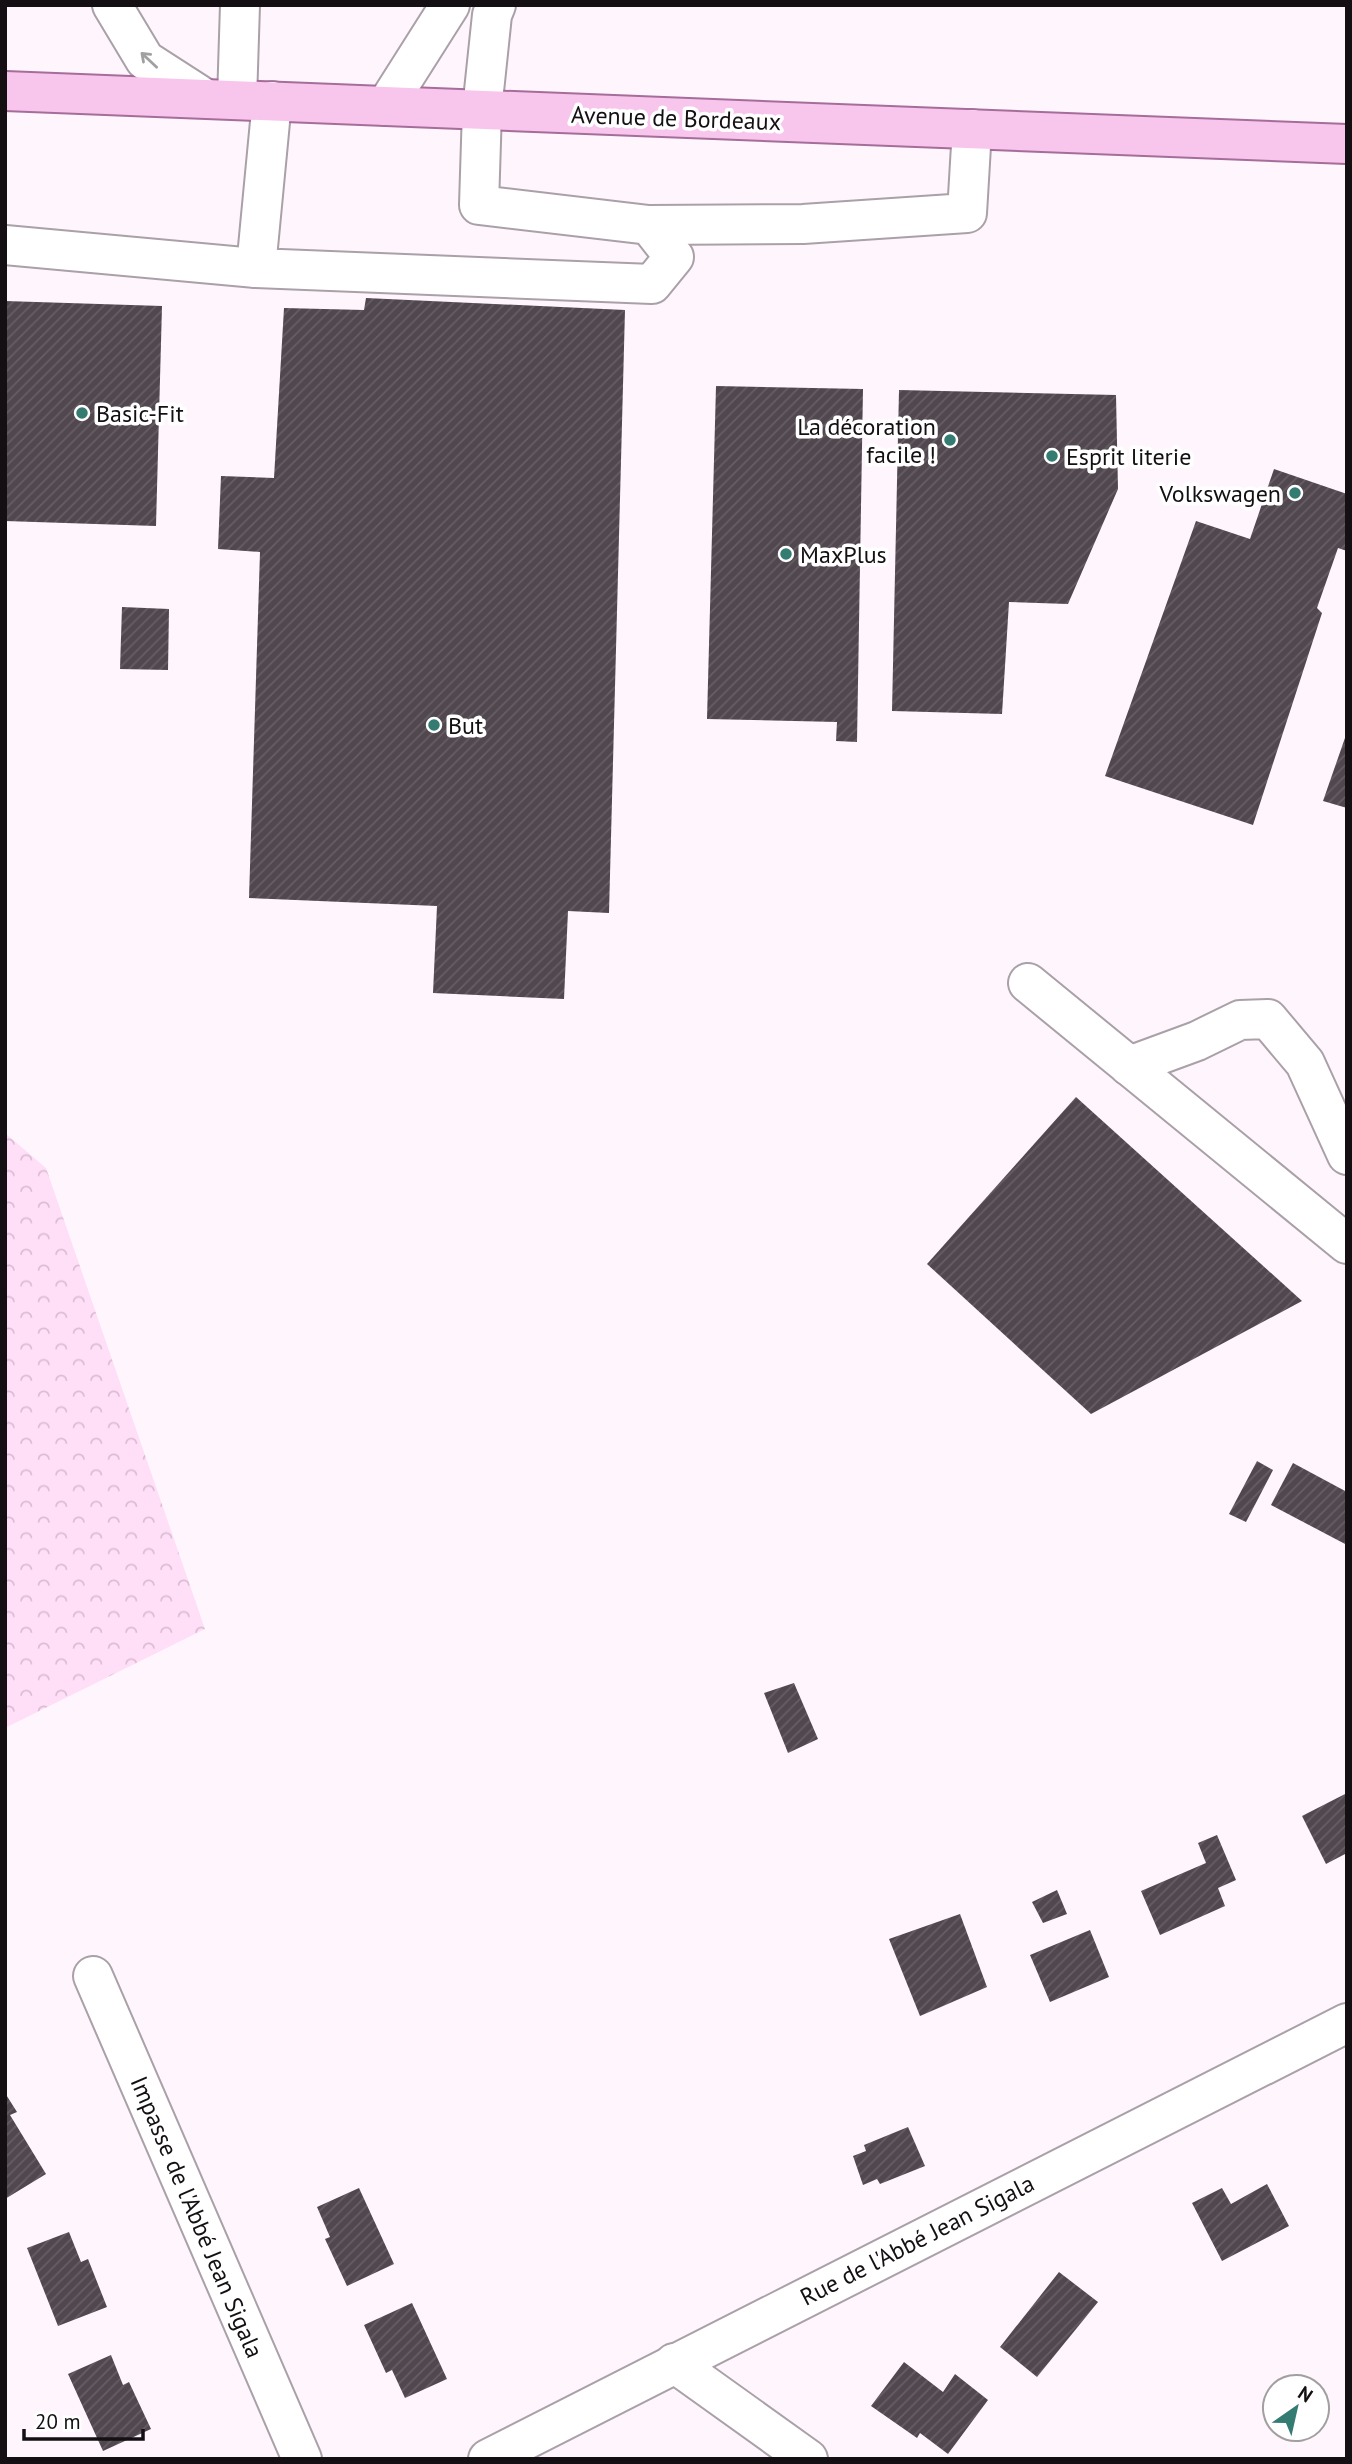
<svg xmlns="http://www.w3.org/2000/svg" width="1352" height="2464" font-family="'PT Sans',sans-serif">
<defs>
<pattern id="forest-crowns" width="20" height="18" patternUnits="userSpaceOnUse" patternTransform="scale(1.75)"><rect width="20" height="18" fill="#ffdef7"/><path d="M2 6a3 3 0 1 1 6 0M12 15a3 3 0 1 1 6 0" fill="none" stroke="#dabdd3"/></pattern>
<pattern id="building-hatch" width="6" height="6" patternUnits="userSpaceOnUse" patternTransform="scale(1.75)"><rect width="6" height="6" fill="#51484f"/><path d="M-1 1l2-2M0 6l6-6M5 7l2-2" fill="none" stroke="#665e64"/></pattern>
</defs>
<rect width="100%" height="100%" fill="#fff6fd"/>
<polygon fill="url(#forest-crowns)" points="5,1133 46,1168 205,1629 5,1728"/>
<g fill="url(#building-hatch)">
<polygon points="366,298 625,310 609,913 568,911 564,999 433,993 437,906 249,898 260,552 218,549 221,476 274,478 284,308 364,310"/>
<polygon points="5,301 162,306 156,526 5,521"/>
<polygon points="716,386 863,389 857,742 836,741 837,722 707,719"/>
<polygon points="899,390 1116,395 1118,489 1068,604 1009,602 1002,714 892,711"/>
<polygon points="1274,469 1347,494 1347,551 1338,548 1317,608 1322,613 1253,825 1105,776 1196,521 1250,539"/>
<polygon points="122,607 169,609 168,670 120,669"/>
<polygon points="1346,735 1347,735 1347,808 1323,801"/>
<polygon points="1076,1097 1302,1301 1091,1414 927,1264"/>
<polygon points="1257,1461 1273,1470 1246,1522 1229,1514"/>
<polygon points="1293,1463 1347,1492 1347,1545 1271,1505"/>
<polygon points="794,1683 818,1739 788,1753 764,1693"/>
<polygon points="1347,1793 1347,1853 1326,1864 1302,1816"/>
<polygon points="1217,1835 1236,1880 1218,1888 1225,1906 1160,1935 1141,1891 1206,1863 1198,1843"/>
<polygon points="1057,1890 1067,1914 1043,1923 1032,1902"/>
<polygon points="960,1914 987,1987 920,2016 889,1939"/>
<polygon points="1090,1930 1109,1977 1050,2002 1030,1955"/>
<polygon points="5,2093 17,2112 10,2115 46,2174 5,2199"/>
<polygon points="908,2127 925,2166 880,2184 877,2179 863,2185 853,2156 866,2151 864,2145"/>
<polygon points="1267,2184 1289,2226 1222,2261 1192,2203 1222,2188 1231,2204"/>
<polygon points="359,2188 394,2264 347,2286 325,2239 330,2237 317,2207"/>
<polygon points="69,2232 81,2262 88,2259 107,2307 58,2326 27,2248"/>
<polygon points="1059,2272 1098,2302 1037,2377 1000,2347"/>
<polygon points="412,2303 447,2379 405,2398 392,2370 386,2373 364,2325"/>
<polygon points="111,2355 123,2385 129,2382 151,2429 103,2451 68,2374"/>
<polygon points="904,2362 943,2392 955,2374 988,2400 948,2454 920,2433 917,2438 871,2406"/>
</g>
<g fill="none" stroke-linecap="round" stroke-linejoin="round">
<defs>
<g id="minor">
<polyline points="112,5 145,60 204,98"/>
<polyline points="237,100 240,5"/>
<polyline points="272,101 256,268 652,284 674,257 649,225 479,205 482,110 492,15 496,5"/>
<polyline points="386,106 450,5"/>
<polyline points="649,225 803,224 967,213 972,129"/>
<polyline points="5,245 256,268"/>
<polyline points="1028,983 1347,1244"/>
<polyline points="1129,1066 1197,1041 1240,1020 1268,1019 1305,1063 1347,1155"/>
<polyline points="93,1976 302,2459"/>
<polyline points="674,2363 808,2459"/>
<polyline points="488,2459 1347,2023"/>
</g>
<polyline id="major" points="5,91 1347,144"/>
</defs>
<use href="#minor" stroke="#aaa0a7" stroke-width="42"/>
<use href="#major" stroke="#a56d99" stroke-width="42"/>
<use href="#minor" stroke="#fff" stroke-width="38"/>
<use href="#major" stroke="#f8c5ed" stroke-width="38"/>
</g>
<defs><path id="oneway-shaft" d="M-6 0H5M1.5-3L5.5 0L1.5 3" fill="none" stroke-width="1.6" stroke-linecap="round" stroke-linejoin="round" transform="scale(1.75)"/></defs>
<use stroke="#a19fa0" href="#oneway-shaft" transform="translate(149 60) rotate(-137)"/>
<g fill="#347b72" stroke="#fff" stroke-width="2.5">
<circle cx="82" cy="413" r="7"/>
<circle cx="950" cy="440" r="7"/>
<circle cx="1052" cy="456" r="7"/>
<circle cx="1295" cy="493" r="7"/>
<circle cx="786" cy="554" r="7"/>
<circle cx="434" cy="725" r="7"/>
</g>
<g text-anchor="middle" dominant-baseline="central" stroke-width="7" stroke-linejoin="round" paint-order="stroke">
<g font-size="24" fill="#130f12" stroke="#fff">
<text transform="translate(676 118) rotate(2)">Avenue de Bordeaux</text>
<text transform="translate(197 2217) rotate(67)">Impasse de l'Abbé Jean Sigala</text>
<text transform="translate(917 2240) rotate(-27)">Rue de l'Abbé Jean Sigala</text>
</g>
<g font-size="24" fill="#130f12" stroke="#fff" text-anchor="start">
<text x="96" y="413">Basic-Fit</text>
<text x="936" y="426" text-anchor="end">La décoration<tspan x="936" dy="28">facile !</tspan></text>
<text x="1066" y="456">Esprit literie</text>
<text x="1281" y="493" text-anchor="end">Volkswagen</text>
<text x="800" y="554">MaxPlus</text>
<text x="448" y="725">But</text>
</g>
</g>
<rect width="1352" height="2464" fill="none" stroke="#130f12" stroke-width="14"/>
<g transform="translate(1296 2408) rotate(34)"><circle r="33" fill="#ffffff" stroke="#a19fa0" stroke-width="2"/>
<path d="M0-5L12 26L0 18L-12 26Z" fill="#347b72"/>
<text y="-10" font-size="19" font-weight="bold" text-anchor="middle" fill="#130f12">N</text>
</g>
<path d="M24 2429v10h119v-10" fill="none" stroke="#130f12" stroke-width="3.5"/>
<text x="35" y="2429" font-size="21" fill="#130f12" stroke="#ffffff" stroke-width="5" paint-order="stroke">20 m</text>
</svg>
